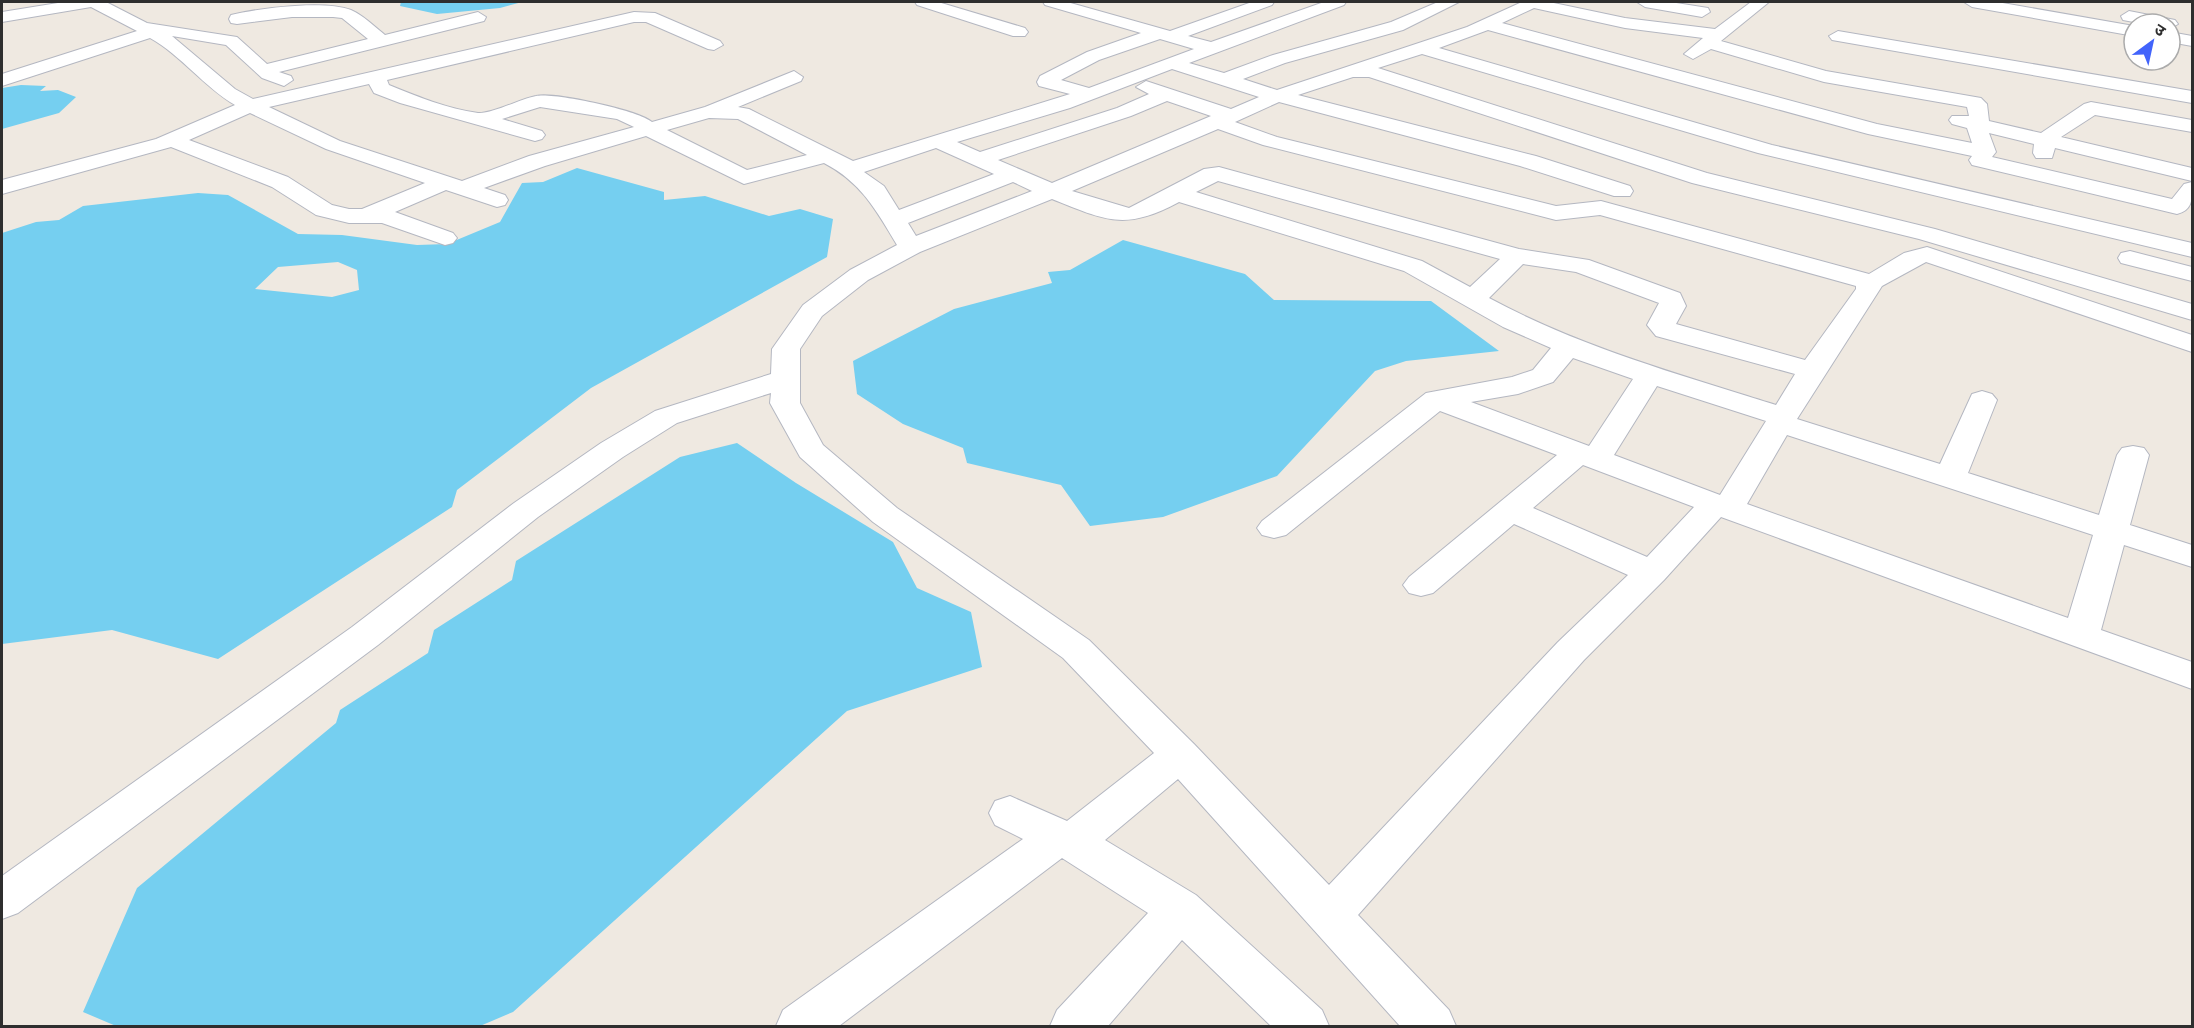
<svg xmlns="http://www.w3.org/2000/svg" width="2194" height="1028" font-family="'Nunito Sans','Noto Sans Devanagari',sans-serif">
<rect width="100%" height="100%" fill="#efe9e1"/>
<g fill="#75cff0" fill-rule="evenodd">
<polygon points="401,2 522,2 500,8 437,14 400,6"/>
<polygon points="21,85 46,86 40,91 58,90 76,97 59,113 2,129 2,88"/>
<path d="M577,168L664,192V200L705,196L769,216L800,209L833,219L827,257L591,388L457,490L452,507L218,659L112,630L2,644V233L36,222L59,220L83,206L198,193L228,195L298,234L342,235L417,245L447,244L500,222L522,183L543,182ZM338,262L357,270L359,290L332,297L255,289L278,267Z"/>
<polygon points="1123,240 1245,274 1274,300 1431,301 1499,351 1406,361 1375,371 1277,476 1163,517 1090,526 1061,485 967,463 963,448 903,424 857,394 853,361 954,309 1052,283 1048,272 1070,270"/>
<polygon points="737,443 796,483 893,542 917,588 971,612 982,667 847,711 513,1012 480,1026 116,1026 83,1012 137,888 336,723 340,710 428,653 434,630 512,580 516,561 680,457"/>
</g>
<g fill="none" stroke-linecap="round" stroke-linejoin="round">
<defs>
<g id="minor">
<path d="M64,2H106L147,23L237,37L267,64L368,39L342,18L333,17H292L237,24L231,23L229,19L231,15C260,8 324,0 351,10C363,15 375,27 385,35L478,12L486,17L484,21L279,72L291,76L293,80L284,86L262,78L226,45L172,36L235,89L253,99L634,12L655,13L720,41L723,45L714,50L708,49L646,22H634L387,80L389,85C416,96 448,109 478,113C492,114 520,99 536,96C553,92 638,110 652,122L705,107L794,71L803,77L801,81L738,107L749,109L853,161L1070,94L1039,86L1037,82L1040,76L1087,52L1141,33L1045,5L1043,2H1067L1170,31L1252,2H1274L1272,5L1188,36L1211,42L1324,2H1346L1344,5L1189,63L1224,73L1273,55L1391,22L1438,2H1459L1403,30L1285,63L1243,79L1277,90L1467,27L1522,2H1549L1625,18L1715,29L1751,2H1769L1721,41L1826,71L1981,98L1987,104L1989,121L2041,133L2084,104L2091,102L2192,120V132L2095,115L2061,137L2192,168V181L2055,148L2052,158H2036L2033,153L2034,144L1989,133L1996,152L1992,157L2172,199L2184,184L2192,182C2192,197 2194,210 2177,214L1972,165L1969,160L1972,156L1868,134L1488,30L1439,48L1772,145L2192,243V257L1758,153L1422,54L1378,68L1707,173L1935,229L2192,304V320L1919,239L1692,183L1369,77H1353L1298,95L1536,156L1630,186L1633,191L1630,196H1614L1520,166L1279,102L1235,122L1277,137L1556,206L1601,201L1869,274L1904,253L1927,247L2192,335V352L1926,262L1882,286L1797,419L1940,464L1972,394L1982,391L1992,394L1997,400L1968,473L2099,515L2117,455L2122,448L2133,446L2144,448L2149,455L2130,525L2192,545V567L2124,545L2101,630L2192,662V689L1721,517L1664,580L1584,660L1358,915L1449,1010L1456,1026H1400L1178,779L1105,840L1196,895L1322,1010L1329,1026H1271L1182,940L1108,1026H1050L1057,1010L1148,913L1062,858L839,1026H776L783,1010L1023,839L995,825L989,813L995,801L1010,796L1067,821L1154,753L1063,658L873,522L800,457L770,403L771,393L677,423L623,457L538,517L378,645L18,913L2,919V876L352,627L514,503L601,443L655,411L771,374L772,349L803,305L850,270L897,245C876,210 861,182 824,163L744,184L646,136L545,166L484,188L505,195L508,200L505,205L497,207L446,190L395,212L453,233L457,238L453,243L445,245L382,223H349L316,215L272,187L171,147L2,194V180L156,139L235,105C204,87 182,56 150,38L2,86V74L137,31L91,7L2,22V12ZM1534,8L1625,28L1703,38L1684,54L1693,59L1711,49L1824,82L1967,107L1969,116H1952L1949,120L1952,124L1967,128L1972,143L1877,124L1502,23ZM1160,39L1194,49L1089,88L1061,80L1099,60ZM1172,69L1259,97L1231,109L1146,81L1136,87L1149,94L1117,108L980,152L957,142L1070,108ZM369,84L374,93L400,103L535,141L542,139L545,135L542,131L502,119L540,107L617,119L634,127L529,156L462,181L340,141L269,107ZM1167,101L1211,116L1052,183L998,160L1131,116ZM250,113L326,149L425,183L362,209H349L332,205L288,177L189,140ZM709,118L738,119L807,155L747,170L667,130ZM1218,129L1263,145L1556,220L1600,215L1856,286V289L1805,360L1676,324L1686,306L1680,293L1589,260L1519,249L1219,167L1204,169L1129,208L1072,191ZM936,148L994,174L899,210L884,186L864,172ZM1218,181L1500,259L1470,287L1422,261L1196,192ZM1013,182L1032,191L916,236L908,223ZM1052,199C1107,221 1125,231 1179,202L1404,271L1503,327L1551,348L1533,370L1512,377L1426,393L1262,521L1257,528L1262,535L1274,538L1286,535L1440,411L1557,455L1409,577L1403,585L1409,593L1421,596L1433,593L1514,524L1628,575L1558,642L1329,885L1194,744L1089,640L897,508L823,445L800,403V349L822,316L868,280L920,252ZM1523,264L1576,272L1659,303L1647,325L1656,336L1795,374L1776,405C1678,374 1580,347 1489,298ZM1573,358L1633,379L1589,446L1471,402L1518,394L1553,382ZM1657,386L1766,421L1720,495L1614,455ZM1787,435L2093,535L2068,618L1747,504ZM1583,465L1694,507L1647,557L1533,508Z"/>
<polygon points="915,2 938,2 1025,28 1028,32 1025,36 1013,36 917,5"/>
<polygon points="1637,2 1670,2 1708,8 1710,12 1702,17 1645,7"/>
<polygon points="1964,2 1997,2 2134,26 2134,36 1972,7"/>
<polygon points="2129,11 2175,20 2178,24 2170,29 2170,24 2144,24 2123,20 2121,16"/>
<polygon points="1838,31 2192,91 2192,103 1832,40 1829,36"/>
<polygon points="2170,32 2192,36 2192,46 2170,42"/>
<polygon points="2130,251 2192,267 2192,281 2121,263 2118,258 2121,253"/>
</g>
</defs>
<use href="#minor" stroke="#b4b7c1" stroke-width="2"/>
<use href="#minor" fill="#fff" fill-rule="evenodd"/>
</g>
<rect width="2194" height="1028" fill="none" stroke="#2e2e2e" stroke-width="6"/>
<g transform="translate(2152 42) rotate(33)"><circle r="28" fill="#ffffff" stroke="#ababab" stroke-width="1.5"/>
<path d="M0-4.5L10 22L0 15L-10 22Z" fill="#4264fb"/>
<text y="-9" font-size="16" font-weight="bold" text-anchor="middle" fill="#2e2e2e">उ</text>
</g>
</svg>
